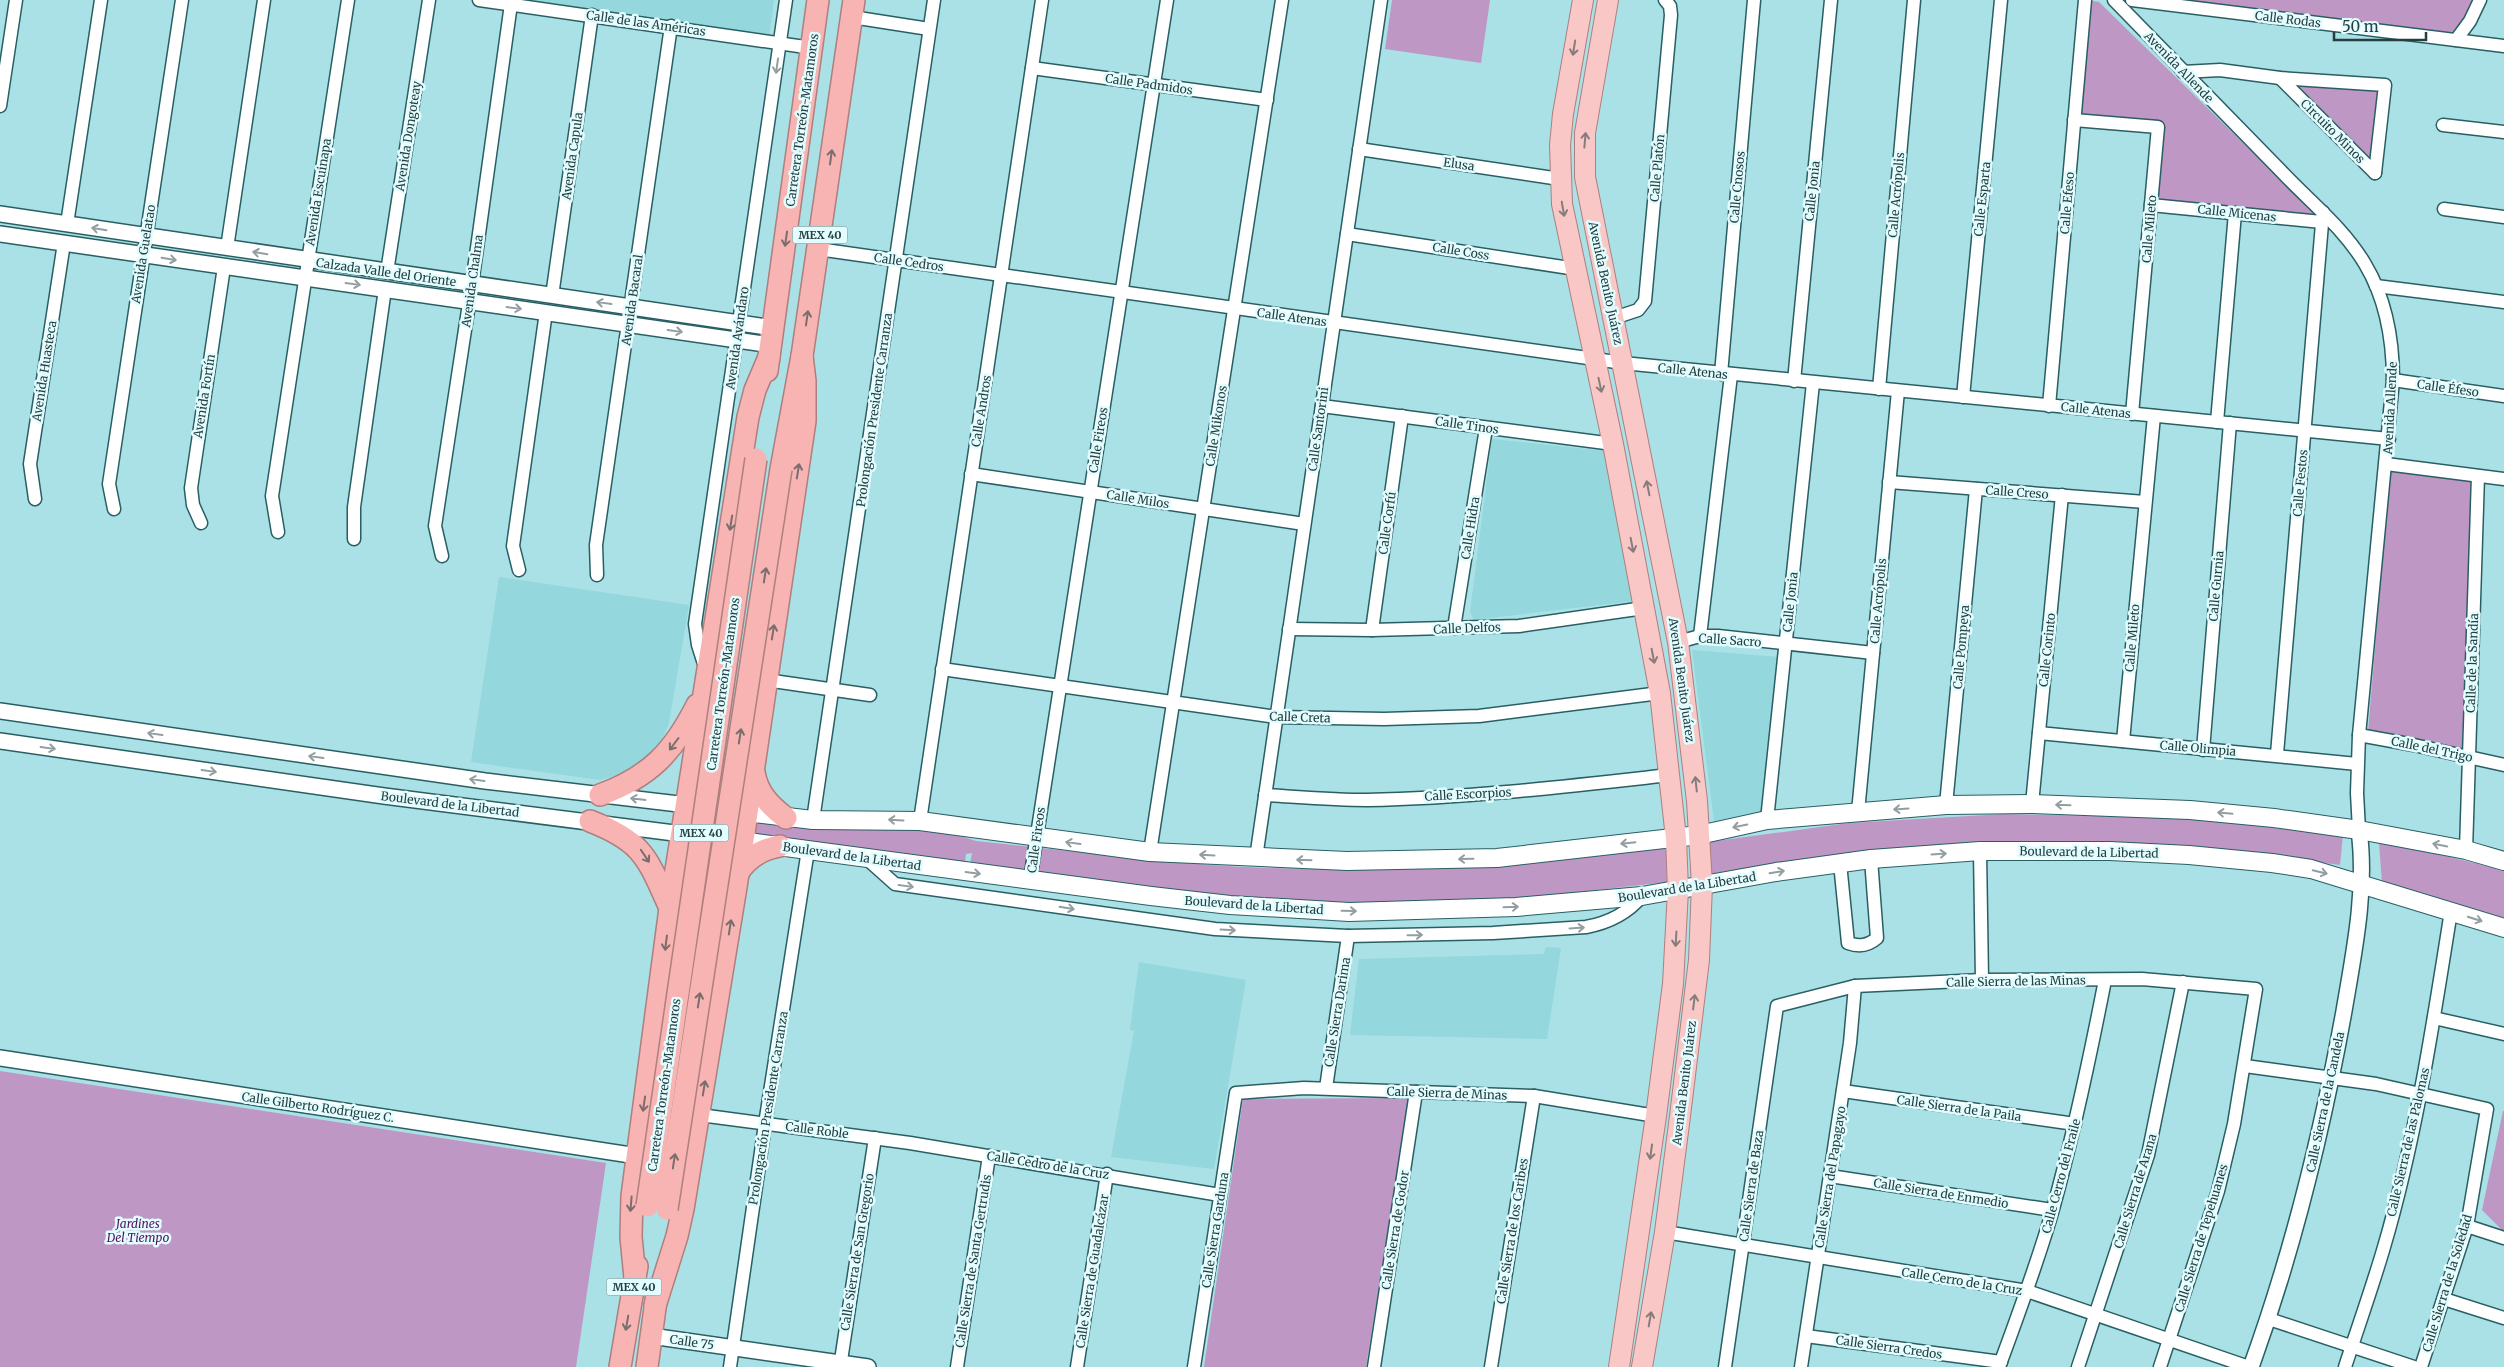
<svg xmlns="http://www.w3.org/2000/svg" width="2504" height="1367" font-family="Merriweather,serif">
<rect width="100%" height="100%" fill="#a9e1e6"/>
<g fill="#94d7dc">
<polygon points="487,0 774,0 769,39"/>
<polygon points="1492,439 1606,451 1634,601 1474,620 1470,612"/>
<polygon points="499,577 689,605 669,723 657,752 624,773 600,780 471,762"/>
<polygon points="1692,650 1781,657 1763,811 1714,821"/>
<polygon points="1546,947 1561,948 1547,1039 1350,1035 1359,959 1544,954"/>
<polygon points="1139,962 1246,980 1214,1169 1111,1157 1134,1031 1130,1030"/>
</g>
<g fill="#be97c4">
<polygon points="1392,0 1490,0 1481,63 1385,49"/>
<polygon points="2088,0 2099,2 2316,214 2149,206 2153,123 2077,115"/>
<polygon points="2190,0 2478,0 2456,39 2189,6"/>
<polygon points="2283,79 2383,86 2375,171"/>
<polygon points="2390,469 2472,478 2465,752 2368,732"/>
<polygon points="2004,814 2240,819 2343,835 2340,865 2237,851 2022,844 1895,848 1788,861 1710,874 1709,842 1849,823"/>
<path d="M749,819L951,833L976,841C1086,852 1197,868 1308,869C1428,871 1547,861 1666,847L1667,882L1544,896L1385,905L1288,902L1179,891L970,864L972,853L966,854L964,869L749,836Z"/>
<polygon points="2379,843 2403,846 2504,870 2504,921 2382,883"/>
<polygon points="0,1071 606,1163 576,1367 0,1367"/>
<polygon points="1409,1098 1366,1367 1204,1367 1243,1099"/>
<polygon points="2503,1111 2504,1111 2504,1232 2482,1210"/>
</g>
<g fill="none" stroke-linecap="round" stroke-linejoin="round">
<defs>
<g id="minor">
<polyline points="479,0 812,48"/>
<path d="M2114,0C2170,57 2225,114 2281,171C2310,202 2343,227 2365,264C2386,299 2393,339 2393,380L2359,735L2357,793L2359,830"/>
<polyline points="2132,0 2504,46"/>
<polyline points="852,17 929,29"/>
<polyline points="2456,40 2470,21 2480,0"/>
<polyline points="1032,68 1267,100"/>
<polyline points="2183,72 2220,70 2280,78 2385,85 2375,173"/>
<polyline points="2280,78 2375,173"/>
<polyline points="0,106 16,0"/>
<polyline points="2074,120 2158,127 2132,414"/>
<polyline points="2443,125 2504,132"/>
<polyline points="1359,149 1560,179"/>
<polyline points="2151,205 2322,222"/>
<polyline points="2444,209 2504,217"/>
<polyline points="67,224 101,0"/>
<polyline points="1347,234 1576,269"/>
<polyline points="227,248 264,0"/>
<polyline points="818,249 1623,363 2389,439"/>
<polyline points="387,272 429,0"/>
<polyline points="2376,286 2504,302"/>
<polyline points="552,296 592,15"/>
<polyline points="1614,318 1638,310 1645,301 1671,15 1670,6 1665,0"/>
<polyline points="1721,374 1754,0"/>
<polyline points="2393,380 2504,396"/>
<polyline points="1794,381 1831,0"/>
<polyline points="1879,389 1914,0"/>
<polyline points="1963,397 2001,0"/>
<polyline points="1322,406 1613,444"/>
<polyline points="2049,406 2085,0"/>
<polyline points="2217,422 2235,213"/>
<polyline points="2386,464 2504,479"/>
<polyline points="971,474 1304,524"/>
<polyline points="1889,482 2145,502"/>
<polyline points="35,499 30,464 64,243"/>
<polyline points="114,509 109,484 182,0"/>
<polyline points="201,523 193,505 191,488 224,267"/>
<polyline points="278,532 272,496 348,0"/>
<polyline points="354,539 354,507 385,289"/>
<polyline points="442,556 435,526 472,284 511,4"/>
<polyline points="519,570 513,546 546,312"/>
<polyline points="597,575 596,545 671,26"/>
<polyline points="1454,628 1486,428"/>
<polyline points="1289,629 1372,630 1519,626 1644,608"/>
<polyline points="1372,630 1402,416"/>
<polyline points="1700,636 1731,375"/>
<polyline points="1678,642 1700,636 1718,636 1873,653"/>
<polyline points="705,667 698,645 695,624 786,0"/>
<polyline points="942,669 1276,717 1384,719 1479,716 1660,693"/>
<polyline points="766,680 870,695"/>
<polyline points="2039,733 2357,764"/>
<polyline points="2359,735 2414,745 2504,765"/>
<polyline points="2123,741 2154,416"/>
<polyline points="2203,750 2230,423"/>
<polyline points="2277,754 2323,212"/>
<path d="M1265,795C1299,797 1333,800 1367,800C1469,798 1570,786 1670,775"/>
<polyline points="2032,804 2062,495"/>
<polyline points="1946,805 1976,489"/>
<polyline points="1858,812 1898,391"/>
<polyline points="813,820 934,0"/>
<polyline points="1767,820 1813,383"/>
<polyline points="920,821 1042,0"/>
<polyline points="2466,850 2478,476"/>
<polyline points="1980,851 1982,980"/>
<polyline points="1150,852 1282,0"/>
<polyline points="1256,858 1381,0"/>
<path d="M867,859L895,884L1215,929L1348,936L1493,933L1586,927C1608,923 1627,914 1642,896"/>
<path d="M1840,863L1848,943C1859,947 1868,946 1877,938L1871,859"/>
<polyline points="1030,880 1167,0"/>
<polyline points="2434,1018 2504,1034"/>
<polyline points="2245,1066 2376,1084 2487,1109 2467,1226 2421,1367"/>
<polyline points="1326,1088 1348,936"/>
<polyline points="1843,1091 2075,1124"/>
<polyline points="700,1115 910,1143 1220,1195"/>
<polyline points="1830,1176 2052,1210"/>
<polyline points="2467,1226 2504,1238"/>
<polyline points="1665,1232 2027,1291 2249,1367"/>
<polyline points="2444,1299 2504,1318"/>
<polyline points="2269,1319 2414,1367"/>
<polyline points="1806,1336 2001,1362"/>
<polyline points="730,1367 765,1124 808,850"/>
<polyline points="840,1367 875,1138"/>
<polyline points="957,1367 989,1156"/>
<polyline points="1077,1367 1107,1174"/>
<polyline points="1194,1367 1236,1093 1304,1088 1534,1096 1656,1116"/>
<polyline points="1374,1367 1416,1092"/>
<polyline points="1491,1367 1534,1096"/>
<polyline points="1725,1367 1777,1006 1855,986 1982,980 2142,979 2256,989 2234,1124 2218,1191 2160,1367"/>
<polyline points="1801,1367 1850,1043 1855,986"/>
<path d="M1999,1367C2018,1315 2038,1262 2053,1209C2074,1133 2090,1057 2105,980"/>
<polyline points="2078,1367 2148,1155 2183,982"/>
<path d="M2345,1367C2358,1327 2372,1288 2384,1247C2416,1138 2433,1024 2451,911"/>
</g>
<g id="tertiary">
<polyline points="0,214 773,328"/>
<polyline points="0,234 771,345"/>
<polyline points="0,711 485,781 687,805"/>
<polyline points="0,741 384,796 682,834"/>
<polyline points="0,1058 637,1156"/>
<polyline points="651,1336 868,1367"/>
<path d="M2251,1367C2293,1251 2322,1133 2344,1011C2354,952 2367,890 2359,830"/>
</g>
<g id="secondary">
<polyline points="693,806 813,820 920,821 1150,852 1347,861 1497,858 1699,835 1767,820 1946,805 2032,804 2190,810 2274,818 2359,830 2466,850 2504,861"/>
<polyline points="688,834 1151,896 1230,905 1349,912 1516,907 1642,896 1776,872 1871,859 1980,851 2110,851 2189,855 2272,863 2311,869 2504,928"/>
</g>
<g id="primary">
<polyline points="1583,0 1563,114 1560,145 1562,204 1613,444 1660,693 1676,838 1678,890 1673,984 1656,1116 1619,1367"/>
<polyline points="1608,0 1585,133 1585,177 1678,642 1697,801 1702,885 1699,960 1680,1116 1665,1232 1642,1367"/>
</g>
<g id="trunk">
<polyline points="767,371 818,0"/>
<polyline points="781,469 802,356 854,0"/>
<path d="M754,772C757,793 770,806 786,818"/>
<path d="M600,795C650,777 674,751 697,705"/>
<path d="M590,821C644,842 647,858 670,908"/>
<path d="M738,873C748,857 762,849 780,846"/>
<polyline points="635,1278 631,1237 632,1196 670,908 748,417 755,390 769,357"/>
<polyline points="655,1306 677,1236 683,1209 736,887 805,421 805,381 802,356"/>
<polyline points="620,1367 637,1266"/>
<polyline points="647,1367 657,1293"/>
</g>
</defs>
<use href="#minor" stroke="#285f63" stroke-width="15"/>
<use href="#tertiary" stroke="#285f63" stroke-width="18"/>
<use href="#secondary" stroke="#285f63" stroke-width="20"/>
<use href="#primary" stroke="#ad7f7e" stroke-width="22"/>
<use href="#trunk" stroke="#ad7f7e" stroke-width="24"/>
<use href="#minor" stroke="#fff" stroke-width="12"/>
<use href="#tertiary" stroke="#fff" stroke-width="15"/>
<use href="#secondary" stroke="#fff" stroke-width="18"/>
<use href="#primary" stroke="#f9c7c5" stroke-width="20"/>
<use href="#trunk" stroke="#f7b4b2" stroke-width="21"/>
<defs>
<g id="trunk-bridge">
<polyline points="647,1206 756,459"/>
<polyline points="667,1209 781,469"/>
</g>
</defs>
<use href="#trunk-bridge" stroke="#ad7f7e" stroke-width="24" stroke-linecap="butt"/>
<use href="#trunk-bridge" stroke="#f7b4b2" stroke-width="21"/>
</g>
<defs><path id="oneway-shaft" d="M-6 0H5M1.5-3L5.5 0L1.5 3" fill="none" stroke-width="1.6" stroke-linecap="round" stroke-linejoin="round" transform="scale(1.25)"/></defs>
<g stroke="#867c7c">
<use href="#oneway-shaft" transform="translate(1574 48) rotate(99)"/>
<use href="#oneway-shaft" transform="translate(1585 140) rotate(-85)"/>
<use href="#oneway-shaft" transform="translate(1563 209) rotate(80)"/>
<use href="#oneway-shaft" transform="translate(1600 385) rotate(78)"/>
<use href="#oneway-shaft" transform="translate(1648 488) rotate(-101)"/>
<use href="#oneway-shaft" transform="translate(1632 545) rotate(79)"/>
<use href="#oneway-shaft" transform="translate(1653 656) rotate(79)"/>
<use href="#oneway-shaft" transform="translate(1696 784) rotate(-96)"/>
<use href="#oneway-shaft" transform="translate(1676 939) rotate(93)"/>
<use href="#oneway-shaft" transform="translate(1694 1002) rotate(-83)"/>
<use href="#oneway-shaft" transform="translate(1651 1152) rotate(98)"/>
<use href="#oneway-shaft" transform="translate(1650 1319) rotate(-80)"/>
</g>
<g stroke="#939ea0">
<use href="#oneway-shaft" transform="translate(777 66) rotate(98)"/>
<use href="#oneway-shaft" transform="translate(99 229) rotate(-171)"/>
<use href="#oneway-shaft" transform="translate(260 253) rotate(-171)"/>
<use href="#oneway-shaft" transform="translate(169 259) rotate(9)"/>
<use href="#oneway-shaft" transform="translate(353 284) rotate(8)"/>
<use href="#oneway-shaft" transform="translate(604 303) rotate(-172)"/>
<use href="#oneway-shaft" transform="translate(514 308) rotate(8)"/>
<use href="#oneway-shaft" transform="translate(675 331) rotate(8)"/>
<use href="#oneway-shaft" transform="translate(155 734) rotate(-172)"/>
<use href="#oneway-shaft" transform="translate(48 748) rotate(8)"/>
<use href="#oneway-shaft" transform="translate(316 757) rotate(-172)"/>
<use href="#oneway-shaft" transform="translate(209 771) rotate(8)"/>
<use href="#oneway-shaft" transform="translate(477 780) rotate(-172)"/>
<use href="#oneway-shaft" transform="translate(638 799) rotate(-173)"/>
<use href="#oneway-shaft" transform="translate(2063 805) rotate(-178)"/>
<use href="#oneway-shaft" transform="translate(1901 809) rotate(176)"/>
<use href="#oneway-shaft" transform="translate(2225 813) rotate(-175)"/>
<use href="#oneway-shaft" transform="translate(896 820) rotate(-177)"/>
<use href="#oneway-shaft" transform="translate(1740 826) rotate(168)"/>
<use href="#oneway-shaft" transform="translate(1073 843) rotate(-172)"/>
<use href="#oneway-shaft" transform="translate(1628 843) rotate(174)"/>
<use href="#oneway-shaft" transform="translate(2440 845) rotate(-169)"/>
<use href="#oneway-shaft" transform="translate(1939 854) rotate(-4)"/>
<use href="#oneway-shaft" transform="translate(1207 855) rotate(-177)"/>
<use href="#oneway-shaft" transform="translate(1466 859) rotate(179)"/>
<use href="#oneway-shaft" transform="translate(1304 860) rotate(-178)"/>
<use href="#oneway-shaft" transform="translate(1777 872) rotate(-9)"/>
<use href="#oneway-shaft" transform="translate(2320 872) rotate(14)"/>
<use href="#oneway-shaft" transform="translate(973 873) rotate(7)"/>
<use href="#oneway-shaft" transform="translate(906 886) rotate(8)"/>
<use href="#oneway-shaft" transform="translate(1511 907) rotate(-2)"/>
<use href="#oneway-shaft" transform="translate(1067 908) rotate(9)"/>
<use href="#oneway-shaft" transform="translate(1349 911) rotate(1)"/>
<use href="#oneway-shaft" transform="translate(2475 919) rotate(18)"/>
<use href="#oneway-shaft" transform="translate(1577 928) rotate(-4)"/>
<use href="#oneway-shaft" transform="translate(1228 930) rotate(3)"/>
<use href="#oneway-shaft" transform="translate(1415 935) rotate(-1)"/>
</g>
<g stroke="#7a6d6e">
<use href="#oneway-shaft" transform="translate(831 157) rotate(-82)"/>
<use href="#oneway-shaft" transform="translate(786 239) rotate(98)"/>
<use href="#oneway-shaft" transform="translate(807 318) rotate(-82)"/>
<use href="#oneway-shaft" transform="translate(798 471) rotate(-81)"/>
<use href="#oneway-shaft" transform="translate(731 523) rotate(99)"/>
<use href="#oneway-shaft" transform="translate(765 575) rotate(-81)"/>
<use href="#oneway-shaft" transform="translate(773 632) rotate(-81)"/>
<use href="#oneway-shaft" transform="translate(740 736) rotate(-81)"/>
<use href="#oneway-shaft" transform="translate(674 744) rotate(127)"/>
<use href="#oneway-shaft" transform="translate(645 856) rotate(56)"/>
<use href="#oneway-shaft" transform="translate(730 927) rotate(-81)"/>
<use href="#oneway-shaft" transform="translate(666 943) rotate(97)"/>
<use href="#oneway-shaft" transform="translate(699 1000) rotate(-81)"/>
<use href="#oneway-shaft" transform="translate(704 1088) rotate(-81)"/>
<use href="#oneway-shaft" transform="translate(644 1104) rotate(98)"/>
<use href="#oneway-shaft" transform="translate(674 1161) rotate(-81)"/>
<use href="#oneway-shaft" transform="translate(631 1204) rotate(95)"/>
<use href="#oneway-shaft" transform="translate(627 1323) rotate(100)"/>
</g>
<g text-anchor="middle" dominant-baseline="central" stroke-width="5" stroke-linejoin="round" paint-order="stroke">
<g fill="#e1fdff" stroke="#5f7779" stroke-width="1">
<rect x="792.5" y="226.5" width="55" height="17" rx="4"/>
<rect x="673.5" y="824.5" width="55" height="17" rx="4"/>
<rect x="606.5" y="1278.5" width="55" height="17" rx="4"/>
</g>
<g font-size="11" font-weight="bold" fill="#273e40">
<text x="820" y="235">MEX 40</text>
<text x="701" y="833">MEX 40</text>
<text x="634" y="1287">MEX 40</text>
</g>
<g font-size="12" fill="#273e40" stroke="#e1fdff">
<text transform="translate(2288 19) rotate(7)">Calle Rodas</text>
<text transform="translate(646 23) rotate(8)">Calle de las Américas</text>
<text transform="translate(2179 67) rotate(46)">Avenida Allende</text>
<text transform="translate(1149 84) rotate(8)">Calle Padmidos</text>
<text transform="translate(802 120) rotate(-82)">Carretera Torreón-Matamoros</text>
<text transform="translate(2333 131) rotate(45)">Circuito Minos</text>
<text transform="translate(408 136) rotate(-81)">Avenida Dongoteay</text>
<text transform="translate(572 156) rotate(-82)">Avenida Capula</text>
<text transform="translate(1459 164) rotate(8)">Elusa</text>
<text transform="translate(1657 168) rotate(-85)">Calle Platón</text>
<text transform="translate(1737 187) rotate(-85)">Calle Cnosos</text>
<text transform="translate(1812 191) rotate(-84)">Calle Jonia</text>
<text transform="translate(318 192) rotate(-81)">Avenida Escuinapa</text>
<text transform="translate(1896 195) rotate(-85)">Calle Acrópolis</text>
<text transform="translate(1982 199) rotate(-84)">Calle Esparta</text>
<text transform="translate(2067 203) rotate(-85)">Calle Efeso</text>
<text transform="translate(2237 213) rotate(6)">Calle Micenas</text>
<text transform="translate(2149 229) rotate(-85)">Calle Mileto</text>
<text transform="translate(1461 251) rotate(9)">Calle Coss</text>
<text transform="translate(143 254) rotate(-81)">Avenida Guelatao</text>
<text transform="translate(909 262) rotate(8)">Calle Cedros</text>
<text transform="translate(386 272) rotate(8)">Calzada Valle del Oriente</text>
<text transform="translate(472 281) rotate(-82)">Avenida Chalma</text>
<text transform="translate(1606 283) rotate(78)">Avenida Benito Juárez</text>
<text transform="translate(632 300) rotate(-82)">Avenida Bacaral</text>
<text transform="translate(1292 317) rotate(8)">Calle Atenas</text>
<text transform="translate(737 338) rotate(-82)">Avenida Avándaro</text>
<text transform="translate(44 371) rotate(-81)">Avenida Huasteca</text>
<text transform="translate(1693 371) rotate(6)">Calle Atenas</text>
<text transform="translate(2448 388) rotate(8)">Calle Éfeso</text>
<text transform="translate(204 396) rotate(-81)">Avenida Fortín</text>
<text transform="translate(2390 408) rotate(-87)">Avenida Allende</text>
<text transform="translate(874 410) rotate(-82)">Prolongación Presidente Carranza</text>
<text transform="translate(2096 410) rotate(6)">Calle Atenas</text>
<text transform="translate(981 411) rotate(-81)">Calle Andros</text>
<text transform="translate(1467 425) rotate(8)">Calle Tinos</text>
<text transform="translate(1216 426) rotate(-81)">Calle Mikonos</text>
<text transform="translate(1318 429) rotate(-82)">Calle Santorini</text>
<text transform="translate(1098 440) rotate(-81)">Calle Fireos</text>
<text transform="translate(2300 483) rotate(-85)">Calle Festos</text>
<text transform="translate(2017 492) rotate(4)">Calle Creso</text>
<text transform="translate(1138 499) rotate(9)">Calle Milos</text>
<text transform="translate(1387 523) rotate(-82)">Calle Corfú</text>
<text transform="translate(1470 528) rotate(-81)">Calle Hidra</text>
<text transform="translate(2216 586) rotate(-85)">Calle Gurnia</text>
<text transform="translate(1878 601) rotate(-85)">Calle Acrópolis</text>
<text transform="translate(1790 602) rotate(-84)">Calle Jonia</text>
<text transform="translate(1467 628) rotate(-2)">Calle Delfos</text>
<text transform="translate(2132 638) rotate(-85)">Calle Mileto</text>
<text transform="translate(1730 640) rotate(4)">Calle Sacro</text>
<text transform="translate(1961 647) rotate(-85)">Calle Pompeya</text>
<text transform="translate(2047 650) rotate(-84)">Calle Corinto</text>
<text transform="translate(2472 663) rotate(-88)">Calle de la Sandía</text>
<text transform="translate(1682 680) rotate(82)">Avenida Benito Juárez</text>
<text transform="translate(723 684) rotate(-82)">Carretera Torreón-Matamoros</text>
<text transform="translate(1300 717) rotate(2)">Calle Creta</text>
<text transform="translate(2198 748) rotate(5)">Calle Olimpia</text>
<text transform="translate(2432 749) rotate(12)">Calle del Trigo</text>
<text transform="translate(1468 794) rotate(-3)">Calle Escorpios</text>
<text transform="translate(450 804) rotate(7)">Boulevard de la Libertad</text>
<text transform="translate(1036 840) rotate(-82)">Calle Fireos</text>
<text transform="translate(2089 852) rotate(1)">Boulevard de la Libertad</text>
<text transform="translate(852 856) rotate(8)">Boulevard de la Libertad</text>
<text transform="translate(1687 887) rotate(-9)">Boulevard de la Libertad</text>
<text transform="translate(1254 905) rotate(4)">Boulevard de la Libertad</text>
<text transform="translate(2016 981) rotate(-1)">Calle Sierra de las Minas</text>
<text transform="translate(1337 1012) rotate(-81)">Calle Sierra Darima</text>
<text transform="translate(1684 1083) rotate(-83)">Avenida Benito Juárez</text>
<text transform="translate(664 1085) rotate(-82)">Carretera Torreón-Matamoros</text>
<text transform="translate(1447 1093) rotate(2)">Calle Sierra de Minas</text>
<text transform="translate(2325 1102) rotate(-78)">Calle Sierra de la Candela</text>
<text transform="translate(318 1107) rotate(8)">Calle Gilberto Rodríguez C.</text>
<text transform="translate(768 1108) rotate(-81)">Prolongación Presidente Carranza</text>
<text transform="translate(1959 1108) rotate(8)">Calle Sierra de la Paila</text>
<text transform="translate(817 1130) rotate(7)">Calle Roble</text>
<text transform="translate(2408 1142) rotate(-77)">Calle Sierra de las Palomas</text>
<text transform="translate(1048 1165) rotate(9)">Calle Cedro de la Cruz</text>
<text transform="translate(2061 1176) rotate(-75)">Calle Cerro del Fraile</text>
<text transform="translate(1830 1177) rotate(-81)">Calle Sierra del Papagayo</text>
<text transform="translate(1751 1186) rotate(-82)">Calle Sierra de Baza</text>
<text transform="translate(2135 1191) rotate(-73)">Calle Sierra de Arana</text>
<text transform="translate(1941 1193) rotate(9)">Calle Sierra de Enmedio</text>
<text transform="translate(1215 1230) rotate(-81)">Calle Sierra Garduna</text>
<text transform="translate(1395 1230) rotate(-81)">Calle Sierra de Godor</text>
<text transform="translate(1512 1231) rotate(-81)">Calle Sierra de los Caribes</text>
<text transform="translate(2201 1238) rotate(-73)">Calle Sierra de Tepehuanes</text>
<text transform="translate(857 1252) rotate(-81)">Calle Sierra de San Gregorio</text>
<text transform="translate(973 1261) rotate(-81)">Calle Sierra de Santa Gertrudis</text>
<text transform="translate(1092 1271) rotate(-81)">Calle Sierra de Guadalcázar</text>
<text transform="translate(1962 1281) rotate(9)">Calle Cerro de la Cruz</text>
<text transform="translate(2447 1283) rotate(-73)">Calle Sierra de la Soledad</text>
<text transform="translate(692 1342) rotate(8)">Calle 75</text>
<text transform="translate(1889 1347) rotate(8)">Calle Sierra Credos</text>
</g>
<g font-size="12" font-style="italic" fill="#530f5d" stroke="#e1fdff">
<text x="138" y="1223">Jardines<tspan x="138" dy="14">Del Tiempo</tspan></text>
</g>
</g>
<path d="M2334 32v8h92v-8" fill="none" stroke="#273e40" stroke-width="2.5"/>
<text x="2342" y="32" font-size="15" fill="#273e40" stroke="#e1fdff" stroke-width="4" paint-order="stroke">50 m</text>
</svg>
